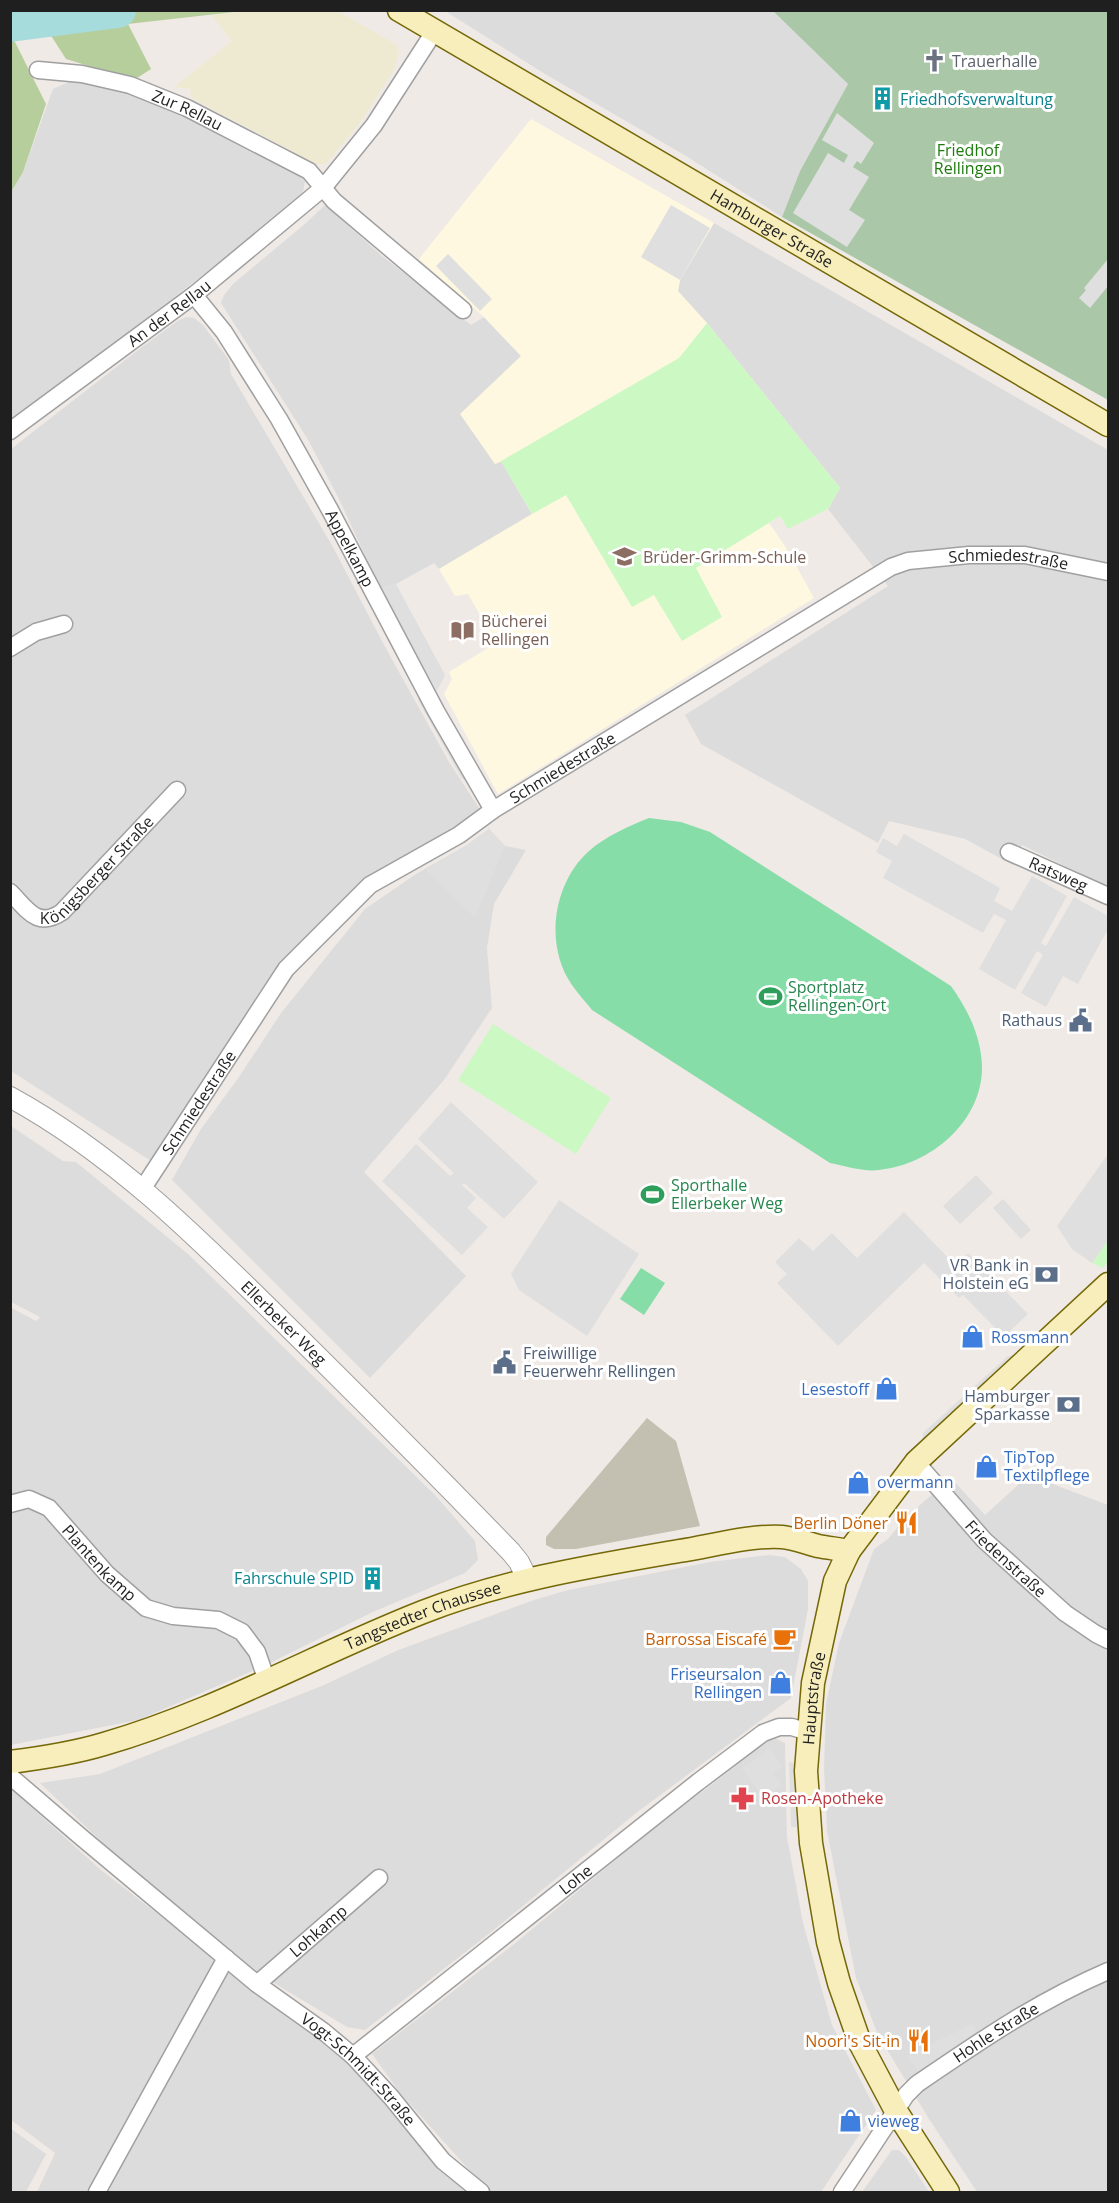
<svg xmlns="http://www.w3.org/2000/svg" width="1119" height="2203" font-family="'Open Sans',sans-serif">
<rect width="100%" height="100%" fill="#f0eae6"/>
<g fill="#dddcdc">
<polygon points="445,11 773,11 848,84 800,171 782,217 686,156 545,74"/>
<polygon points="73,80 118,87 163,103 280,162 305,181 303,192 294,205 59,386 11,420 10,193 23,172 53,89"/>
<polygon points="325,205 382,256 471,325 484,317 521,356 495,464 501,461 532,514 439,569 434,563 396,584 380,588 339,499 307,438 221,303 224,295 233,284 306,223"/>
<polygon points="714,223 1108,450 1108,887 1022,845 1013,865 965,839 889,821 878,843 701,744 685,715 888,586 828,509 839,488 678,291 680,280"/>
<polygon points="187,317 194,318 203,325 229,360 231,374 333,547 384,645 449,762 481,811 455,829 366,880 281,966 151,1161 11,1071 11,449 142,347 179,320"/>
<polygon points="489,829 505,846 526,850 494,904 487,948 492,1008 444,1080 364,1172 466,1276 370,1378 172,1180 201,1129 239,1077 281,1013 365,909 416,874 467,845"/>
<polygon points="11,1126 63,1161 76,1162 188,1254 435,1495 475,1541 478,1560 465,1573 373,1612 264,1666 138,1720 11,1745 10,1307 36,1321 40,1317 11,1302"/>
<polygon points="1029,1475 1108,1505 1108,2192 977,2192 929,2119 878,2035 856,1978 827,1831 824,1768 826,1704 839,1643 874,1549 888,1539 904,1519 951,1478 985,1515"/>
<polygon points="769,1555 785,1557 801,1569 808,1581 808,1609 791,1698 636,1813 490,1933 365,2030 347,2027 264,1977 106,1846 40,1783 100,1774 324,1685 396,1651 534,1600 568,1590 710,1562"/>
<polygon points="773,1737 785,1743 787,1837 803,1923 832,2025 876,2110 821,2192 489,2192 401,2094 372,2054 513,1945 642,1838"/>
<polygon points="10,1788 101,1870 348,2061 441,2169 469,2192 37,2192 55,2153 11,2120"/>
<polygon points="10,2128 46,2154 26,2192 11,2192"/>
<polygon points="892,2150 899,2150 906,2157 929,2192 862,2192"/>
</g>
<polygon fill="#fef8e0" points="531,119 714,223 680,280 678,291 707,323 840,488 828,509 788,529 780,516 769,523 785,546 814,598 498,794 444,694 452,679 449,672 496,643 468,594 455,596 439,569 532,514 502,461 495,464 460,414 521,356 484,317 419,259"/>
<polygon fill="#c4c0b1" points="647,1418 676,1441 700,1526 576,1549 554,1549 546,1545 546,1537"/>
<polygon fill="#eeead2" points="243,10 338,11 397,45 399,50 395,68 360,123 325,165 316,164 193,99 190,95 191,89 174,87 232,41 211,15"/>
<polygon fill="#b6ce9c" points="11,11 243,11 128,24 151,69 134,80 66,59 50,34 12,36 46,104 23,172 11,192"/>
<polygon fill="#aac8a7" points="773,11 1108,11 1108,400 782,217 800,171 848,84"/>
<g fill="#ccf8c4">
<polygon points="707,323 840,488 828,509 788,529 780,516 696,568 722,617 682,641 654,595 632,607 566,495 532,514 501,461 679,358"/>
<polygon points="493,1024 611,1098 576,1154 458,1080"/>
<polygon points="1108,1240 1108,1261 1103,1268 1092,1263"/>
</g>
<g fill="#86dda8">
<path d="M649,818L681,822L710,832L951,986C968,1010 981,1036 982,1066C983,1121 931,1165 879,1170C863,1172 846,1166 830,1163L592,1010C586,1002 578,994 572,985C544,945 553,883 589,851C606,836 629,826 649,818Z"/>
<polygon points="641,1268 665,1283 644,1315 620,1299"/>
</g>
<g fill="#dfdfdf">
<polygon points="837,113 874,143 861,164 857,161 853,167 869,177 849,210 865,220 847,247 793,213 828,153 844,163 848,155 822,140"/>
<polygon points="671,205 710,228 680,280 641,257"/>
<polygon points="448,254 492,299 480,311 436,266"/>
<polygon points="1108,259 1108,286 1090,308 1079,298 1086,290 1084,288"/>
<polygon points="396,584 445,675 437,691 380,588"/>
<polygon points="421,692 469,782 462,779 418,700"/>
<polygon points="489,829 505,846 475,918 425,869 467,845"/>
<polygon points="904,834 1000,888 994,901 1012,911 1032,876 1067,896 1041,943 1046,946 1074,897 1108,916 1108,929 1078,984 1063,976 1046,1007 1021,993 1043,955 1037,951 1015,990 979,969 1006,920 994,914 983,933 883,878 892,861 876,852 883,838 897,846"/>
<polygon points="451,1102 538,1182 504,1219 464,1183 462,1185 476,1198 467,1208 488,1227 462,1255 382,1181 416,1144 450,1176 454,1173 418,1139"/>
<polygon points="1108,1154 1108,1240 1092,1263 1072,1249 1057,1226"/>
<polygon points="976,1175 993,1193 960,1224 943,1206"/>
<polygon points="1003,1199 1031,1230 1021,1239 993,1208"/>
<polygon points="559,1200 639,1254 587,1336 519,1290 511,1274"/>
<polygon points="904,1212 955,1265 968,1253 1028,1314 1004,1337 963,1295 959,1298 924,1263 838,1346 777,1283 787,1274 775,1262 799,1238 813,1251 832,1233 857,1258"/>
<polygon points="1017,1354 922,1443 923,1433 1008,1356"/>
<polygon points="769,1748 782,1766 773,1773 782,1785 764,1798 742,1769"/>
<polygon points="789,1762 795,1763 797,1827 791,1827"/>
<polygon points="972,2024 977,2031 918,2071 907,2056"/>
</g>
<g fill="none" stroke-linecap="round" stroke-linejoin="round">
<polyline stroke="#a7dcdc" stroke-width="36" points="10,24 118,10"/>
<defs>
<g id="minor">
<path id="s1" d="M38,70L82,74L130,85L187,108L309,171L334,201L463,310"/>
<path id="s2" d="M194,295L224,332L279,419L330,510L436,711L493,810"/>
<path id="s3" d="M10,431L194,295L323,188L374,125L434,32"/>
<polyline points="10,648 36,632 64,624"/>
<path id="s4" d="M1009,852L1108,896"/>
<path id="s5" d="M10,892C27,909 37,929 62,912L177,790"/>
<path id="s6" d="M143,1188L286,969L370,885L459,835L493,810L891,567L908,561L969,555H1025L1108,572"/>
<path id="s7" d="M916,1462L984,1540L1065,1613L1096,1634L1108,1640"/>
<path id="s8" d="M10,1504L29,1499L49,1508L107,1574L146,1608L173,1616L218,1620L242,1632L257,1652L267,1681"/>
<path id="s9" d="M10,1776L81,1837L257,1984L323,2031L353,2056L391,2097L443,2161L481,2192"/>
<path id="s10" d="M257,1984L379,1878"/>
<path id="s11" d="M353,2056L698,1782L763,1733L779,1727H792L808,1732"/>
<polyline points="97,2192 226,1958"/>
<path id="s12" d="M842,2192L906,2095L917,2084C980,2041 1038,2001 1108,1971"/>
</g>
<g id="tertiary">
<path id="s13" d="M10,1097C114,1154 197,1237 280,1319C358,1396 435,1473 511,1552L519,1562L528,1580"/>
</g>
<g id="secondary">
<path id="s14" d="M399,10L1108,425"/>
<path id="s15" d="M10,1762C42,1758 74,1753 104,1744C215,1712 316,1654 423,1612C505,1580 592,1566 679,1551C712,1546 749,1535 782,1537C794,1538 806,1543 818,1546C828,1548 839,1549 849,1551"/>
<path id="s16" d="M948,2192L896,2111L860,2043L839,1983L828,1942L811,1843L806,1771L813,1683L835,1581L849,1551L916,1462L1108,1284"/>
</g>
</defs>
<use href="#minor" stroke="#a0a0a0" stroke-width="19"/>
<use href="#tertiary" stroke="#a0a0a0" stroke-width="22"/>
<use href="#secondary" stroke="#756808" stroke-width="25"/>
<use href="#minor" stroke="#fff" stroke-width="16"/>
<use href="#tertiary" stroke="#fff" stroke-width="20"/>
<use href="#secondary" stroke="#f8eebb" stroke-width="22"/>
</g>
<defs>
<symbol id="church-bare" viewBox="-9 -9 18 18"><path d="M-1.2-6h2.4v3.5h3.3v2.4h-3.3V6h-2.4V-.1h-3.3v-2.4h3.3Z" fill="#6b7280" stroke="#fff" stroke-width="2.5" paint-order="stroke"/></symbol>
<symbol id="building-bare" viewBox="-9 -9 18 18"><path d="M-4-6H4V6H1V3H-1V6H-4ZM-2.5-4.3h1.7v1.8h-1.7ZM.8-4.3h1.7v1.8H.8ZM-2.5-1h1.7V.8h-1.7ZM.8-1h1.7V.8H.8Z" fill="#0f9aa8" stroke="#fff" stroke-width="2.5" paint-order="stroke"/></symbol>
<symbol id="school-bare" viewBox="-9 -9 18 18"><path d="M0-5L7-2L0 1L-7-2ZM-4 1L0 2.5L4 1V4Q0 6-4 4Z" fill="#8d6e63" stroke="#fff" stroke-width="2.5" paint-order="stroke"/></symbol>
<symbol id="library-bare" viewBox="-9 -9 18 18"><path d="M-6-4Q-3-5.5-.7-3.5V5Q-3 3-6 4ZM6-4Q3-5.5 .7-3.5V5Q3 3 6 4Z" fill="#8d6e63" stroke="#fff" stroke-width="2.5" paint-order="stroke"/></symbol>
<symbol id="stadium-bare" viewBox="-9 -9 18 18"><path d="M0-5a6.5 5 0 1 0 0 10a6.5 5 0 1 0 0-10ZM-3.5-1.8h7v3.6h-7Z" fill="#2e9e5b" stroke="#fff" stroke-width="2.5" paint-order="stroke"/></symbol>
<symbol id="civic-bare" viewBox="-9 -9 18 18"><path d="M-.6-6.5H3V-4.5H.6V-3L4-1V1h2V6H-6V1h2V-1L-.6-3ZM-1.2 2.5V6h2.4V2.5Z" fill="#5c6f8a" stroke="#fff" stroke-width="2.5" paint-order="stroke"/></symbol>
<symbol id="bank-bare" viewBox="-9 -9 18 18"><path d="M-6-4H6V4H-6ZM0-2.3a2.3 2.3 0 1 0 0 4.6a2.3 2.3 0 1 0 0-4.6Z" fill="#5c6f8a" stroke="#fff" stroke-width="2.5" paint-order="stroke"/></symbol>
<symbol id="shop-bare" viewBox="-9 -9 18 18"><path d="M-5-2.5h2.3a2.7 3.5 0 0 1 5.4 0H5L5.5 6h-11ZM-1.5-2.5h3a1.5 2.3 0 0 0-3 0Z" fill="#3f7fe0" stroke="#fff" stroke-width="2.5" paint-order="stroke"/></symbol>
<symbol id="restaurant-bare" viewBox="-9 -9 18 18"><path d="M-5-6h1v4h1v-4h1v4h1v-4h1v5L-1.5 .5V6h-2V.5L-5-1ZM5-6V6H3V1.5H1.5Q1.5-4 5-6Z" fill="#e8710a" stroke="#fff" stroke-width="2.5" paint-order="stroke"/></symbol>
<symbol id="cafe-bare" viewBox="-9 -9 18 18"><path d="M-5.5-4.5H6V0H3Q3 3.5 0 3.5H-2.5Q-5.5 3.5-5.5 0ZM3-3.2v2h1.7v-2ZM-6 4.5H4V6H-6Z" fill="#e8710a" stroke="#fff" stroke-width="2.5" paint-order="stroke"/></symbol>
<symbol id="pharmacy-bare" viewBox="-9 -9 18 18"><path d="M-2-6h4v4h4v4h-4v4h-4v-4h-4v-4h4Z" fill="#e0444e" stroke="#fff" stroke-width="2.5" paint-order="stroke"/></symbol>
</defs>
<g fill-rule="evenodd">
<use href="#church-bare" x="918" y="44" width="33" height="33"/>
<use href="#building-bare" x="866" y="82" width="33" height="33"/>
<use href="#school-bare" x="608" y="540" width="33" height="33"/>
<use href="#library-bare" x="446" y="614" width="33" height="33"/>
<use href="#stadium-bare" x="754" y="980" width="33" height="33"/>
<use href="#civic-bare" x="1064" y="1004" width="33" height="33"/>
<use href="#stadium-bare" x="636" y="1178" width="33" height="33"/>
<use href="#bank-bare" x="1030" y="1258" width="33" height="33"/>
<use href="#shop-bare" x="956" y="1320" width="33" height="33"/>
<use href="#civic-bare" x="488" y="1346" width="33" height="33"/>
<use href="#shop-bare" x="870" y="1372" width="33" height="33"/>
<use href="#bank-bare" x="1052" y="1388" width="33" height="33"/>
<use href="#shop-bare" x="970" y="1450" width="33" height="33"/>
<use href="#shop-bare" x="842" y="1466" width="33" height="33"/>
<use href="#restaurant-bare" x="890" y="1506" width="33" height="33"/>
<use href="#building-bare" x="356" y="1562" width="33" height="33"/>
<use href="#cafe-bare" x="768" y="1622" width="33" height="33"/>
<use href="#shop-bare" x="764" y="1666" width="33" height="33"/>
<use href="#pharmacy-bare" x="726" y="1782" width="33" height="33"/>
<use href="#restaurant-bare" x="902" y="2024" width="33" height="33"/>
<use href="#shop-bare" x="834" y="2104" width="33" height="33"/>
</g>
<g text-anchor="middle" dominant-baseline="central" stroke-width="6" stroke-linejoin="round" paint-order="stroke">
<g font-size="16" fill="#5b616d" stroke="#fff" text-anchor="start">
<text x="952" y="61">Trauerhalle</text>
</g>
<g font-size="16" fill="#0d838f" stroke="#fff" text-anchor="start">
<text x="900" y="99">Friedhofsverwaltung</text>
<text x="354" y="1578" text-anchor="end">Fahrschule SPID</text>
</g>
<g font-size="16" fill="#1f1f1f" stroke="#fff">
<text stroke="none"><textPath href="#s1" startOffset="156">Zur Rellau</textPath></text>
<text stroke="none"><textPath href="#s14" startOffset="432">Hamburger Straße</textPath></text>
<text stroke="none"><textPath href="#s3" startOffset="198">An der Rellau</textPath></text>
<text stroke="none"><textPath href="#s2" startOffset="298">Appelkamp</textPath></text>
<text stroke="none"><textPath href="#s6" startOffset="1110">Schmiedestraße</textPath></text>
<text stroke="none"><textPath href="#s6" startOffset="606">Schmiedestraße</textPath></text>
<text stroke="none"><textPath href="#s5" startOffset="116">Königsberger Straße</textPath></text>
<text stroke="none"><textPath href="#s4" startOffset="54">Ratsweg</textPath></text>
<text stroke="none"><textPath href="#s6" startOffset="102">Schmiedestraße</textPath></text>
<text stroke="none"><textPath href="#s13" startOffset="356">Ellerbeker Weg</textPath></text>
<text stroke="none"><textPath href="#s7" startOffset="132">Friedenstraße</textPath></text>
<text stroke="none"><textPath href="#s8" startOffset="116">Plantenkamp</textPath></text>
<text stroke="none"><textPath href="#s15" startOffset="440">Tangstedter Chaussee</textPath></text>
<text stroke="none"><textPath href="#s16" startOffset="525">Hauptstraße</textPath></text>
<text stroke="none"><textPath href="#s11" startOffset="284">Lohe</textPath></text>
<text stroke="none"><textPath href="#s10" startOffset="81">Lohkamp</textPath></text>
<text stroke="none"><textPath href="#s12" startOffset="226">Hohle Straße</textPath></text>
<text stroke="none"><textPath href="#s9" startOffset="456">Vogt-Schmidt-Straße</textPath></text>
</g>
<g font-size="16" fill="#1e7c0f" stroke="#fff">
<text x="968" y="150">Friedhof<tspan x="968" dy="18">Rellingen</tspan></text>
</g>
<g font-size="16" fill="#785e54" stroke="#fff" text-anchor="start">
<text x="643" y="557">Brüder-Grimm-Schule</text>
<text x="481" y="621">Bücherei<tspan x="481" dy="18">Rellingen</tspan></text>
</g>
<g font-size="16" fill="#27864d" stroke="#fff" text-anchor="start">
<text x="788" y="987">Sportplatz<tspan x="788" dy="18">Rellingen-Ort</tspan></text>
<text x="671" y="1185">Sporthalle<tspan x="671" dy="18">Ellerbeker Weg</tspan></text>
</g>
<g font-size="16" fill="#4e5e75" stroke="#fff" text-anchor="end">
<text x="1062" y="1020">Rathaus</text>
<text x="1029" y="1265">VR Bank in<tspan x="1029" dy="18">Holstein eG</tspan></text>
<text x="523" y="1353" text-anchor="start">Freiwillige<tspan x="523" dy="18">Feuerwehr Rellingen</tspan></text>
<text x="1050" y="1396">Hamburger<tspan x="1050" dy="18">Sparkasse</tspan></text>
</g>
<g font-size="16" fill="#366cbe" stroke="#fff" text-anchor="start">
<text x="991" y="1337">Rossmann</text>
<text x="869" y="1389" text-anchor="end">Lesestoff</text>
<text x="1004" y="1457">TipTop<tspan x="1004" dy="18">Textilpflege</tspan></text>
<text x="877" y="1482">overmann</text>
<text x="762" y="1674" text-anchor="end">Friseursalon<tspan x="762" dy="18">Rellingen</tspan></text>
<text x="868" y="2121">vieweg</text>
</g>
<g font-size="16" fill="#c56008" stroke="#fff" text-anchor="end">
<text x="888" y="1523">Berlin Döner</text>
<text x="767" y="1639">Barrossa Eiscafé</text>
<text x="900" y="2041">Noori's Sit-in</text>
</g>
<g font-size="16" fill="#be3a42" stroke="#fff" text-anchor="start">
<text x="761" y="1798">Rosen-Apotheke</text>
</g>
</g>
<rect width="1119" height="2203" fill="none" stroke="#1f1f1f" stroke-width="24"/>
</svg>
